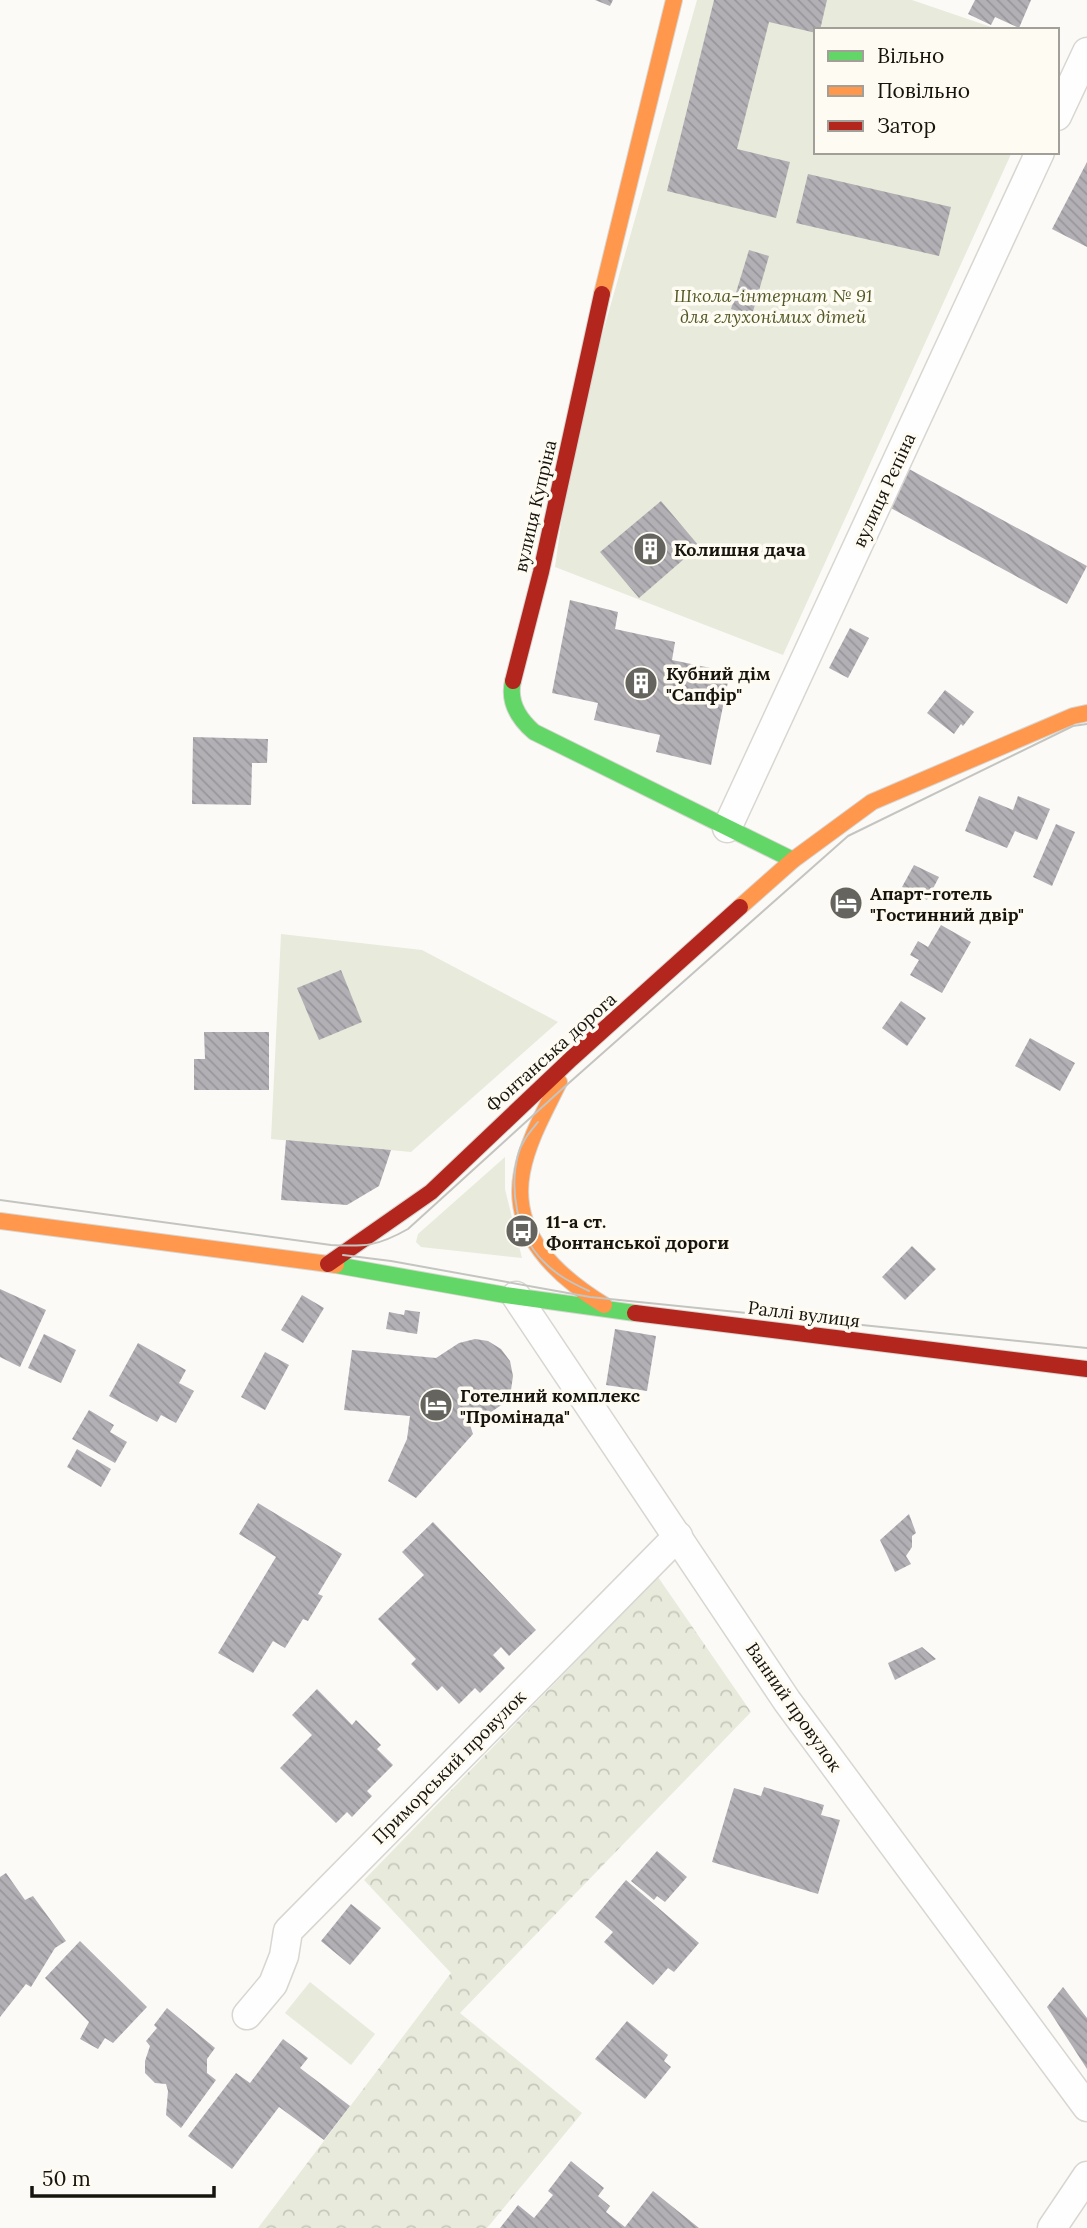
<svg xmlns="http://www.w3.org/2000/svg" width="1087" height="2228" font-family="Lora,serif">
<defs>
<pattern id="forest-crowns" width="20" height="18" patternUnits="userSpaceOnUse" patternTransform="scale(1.75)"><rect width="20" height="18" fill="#e8eadc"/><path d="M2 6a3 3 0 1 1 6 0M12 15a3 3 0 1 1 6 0" fill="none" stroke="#c6c8bc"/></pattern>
<pattern id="building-back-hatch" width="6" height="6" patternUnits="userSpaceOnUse" patternTransform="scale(1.75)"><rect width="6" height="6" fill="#b2b0b4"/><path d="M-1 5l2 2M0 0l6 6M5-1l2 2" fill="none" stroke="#98969a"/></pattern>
</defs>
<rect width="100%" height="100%" fill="#fbfaf6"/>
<g fill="#e8eadc">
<polygon points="697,0 912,0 1000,30 816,30 816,152 1012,152 783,655 555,567 573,438"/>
<polygon points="281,934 422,950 558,1022 411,1152 271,1139"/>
<polygon points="505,1157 505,1189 522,1258 421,1247 416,1242 418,1234"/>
<polygon points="310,1982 375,2034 351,2065 285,2013"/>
</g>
<polygon fill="url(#forest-crowns)" points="658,1577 751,1712 460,2013 582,2113 487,2228 258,2228 451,1973 364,1880"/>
<g fill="url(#building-back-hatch)">
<polygon points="595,0 613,0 610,6"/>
<polygon points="714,0 827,0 820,30 816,30 816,33 769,22 737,149 790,162 776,218 667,191"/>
<polygon points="975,0 1031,0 1019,28 995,17 991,25 968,14"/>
<polygon points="1087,162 1087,247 1052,229"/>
<polygon points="808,174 951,207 939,256 796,223"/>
<polygon points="749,250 769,256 752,315 731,309"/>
<polygon points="909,469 1087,566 1067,604 889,507"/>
<polygon points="661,501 699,546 639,598 600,552"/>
<polygon points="570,600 618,612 615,629 675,642 672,660 730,672 711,765 656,752 660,735 594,720 598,703 552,693"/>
<polygon points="850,628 869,638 848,678 829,668"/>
<polygon points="945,690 974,712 963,726 961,724 954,734 927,713"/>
<polygon points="193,737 268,739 267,763 252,763 251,805 192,804"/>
<polygon points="979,796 1013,810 1018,796 1050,809 1037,840 1015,831 1007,848 965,831"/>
<polygon points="1056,824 1075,832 1052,886 1033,877"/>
<polygon points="914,865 939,877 927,900 902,887"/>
<polygon points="941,925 971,942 942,993 910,975 919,960 910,955 918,941 928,947"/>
<polygon points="341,970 362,1022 319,1040 297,988"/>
<polygon points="901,1001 926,1018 907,1046 882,1028"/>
<polygon points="204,1032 269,1032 269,1090 194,1090 194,1059 205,1059"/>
<polygon points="1030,1038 1075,1063 1060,1091 1015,1066"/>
<polygon points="286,1140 391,1150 379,1186 347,1205 281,1200"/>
<polygon points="912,1246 936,1269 905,1300 882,1277"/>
<polygon points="0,1289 46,1310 20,1367 0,1357"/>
<polygon points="302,1295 324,1308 303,1343 281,1330"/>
<polygon points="405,1310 420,1312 417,1334 386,1329 389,1312 404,1315"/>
<polygon points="615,1329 656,1336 647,1391 606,1385"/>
<polygon points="44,1334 76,1350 61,1383 28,1368"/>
<polygon points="475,1339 488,1341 501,1349 510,1361 513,1376 511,1390 503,1404 491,1412 469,1422 473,1434 416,1498 388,1481 407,1439 410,1416 344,1410 352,1350 436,1358 459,1343"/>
<polygon points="138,1343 186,1370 179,1383 194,1391 176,1423 161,1415 157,1422 109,1396"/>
<polygon points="265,1352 289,1365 265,1410 241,1397"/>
<polygon points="89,1410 114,1425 110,1432 127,1442 115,1463 72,1439"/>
<polygon points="77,1449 111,1469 101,1487 67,1467"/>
<polygon points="258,1503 342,1554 318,1594 323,1596 308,1621 303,1619 285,1648 273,1641 253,1673 218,1653 276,1557 239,1534"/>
<polygon points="909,1514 916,1533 912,1536 912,1547 906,1556 911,1564 895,1572 880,1540"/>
<polygon points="433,1522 536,1630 509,1656 501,1647 493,1655 505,1668 480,1693 475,1688 459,1704 442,1686 437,1691 411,1664 416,1659 378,1619 424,1575 402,1552"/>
<polygon points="922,1647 936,1659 895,1680 888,1663"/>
<polygon points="317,1689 352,1725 356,1720 381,1745 377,1749 393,1765 367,1791 372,1796 352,1817 347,1812 336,1823 280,1768 312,1735 292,1715"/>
<polygon points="764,1787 824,1805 821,1815 840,1820 818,1894 712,1862 734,1788 761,1796"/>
<polygon points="657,1851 687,1877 665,1902 657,1896 654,1900 631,1881"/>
<polygon points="6,1873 25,1900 33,1896 66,1941 55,1948 31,1987 26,1984 0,2017 0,1877"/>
<polygon points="626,1880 699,1943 674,1972 668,1968 653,1985 604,1942 613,1932 595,1917"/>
<polygon points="351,1904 381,1928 350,1965 321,1941"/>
<polygon points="80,1941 147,2007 113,2043 105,2038 98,2049 80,2039 89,2022 45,1978"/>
<polygon points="1063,1987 1087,2018 1087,2069 1047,2007"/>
<polygon points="167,2008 215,2048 207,2059 207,2073 216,2080 181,2128 166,2115 168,2091 166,2084 155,2083 145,2073 145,2061 150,2046 146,2041 157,2028 154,2025"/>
<polygon points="627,2021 668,2055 664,2061 671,2067 645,2099 595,2059"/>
<polygon points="283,2039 308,2058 300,2068 350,2106 324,2140 279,2107 232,2169 188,2136 236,2073 250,2083"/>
<polygon points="571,2161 604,2188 598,2196 610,2206 606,2212 625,2227 653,2191 699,2228 500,2228 518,2205 534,2218 553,2195 548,2191"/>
</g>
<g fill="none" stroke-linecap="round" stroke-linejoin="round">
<defs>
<g id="street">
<polyline points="1057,116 1087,52"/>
<polyline points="727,828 1040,152"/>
<polyline points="516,1296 787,1701 1087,2107"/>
<polyline points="247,2015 273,1984 284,1956 288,1931 678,1536"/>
<polyline points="1052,2228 1087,2176"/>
</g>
<g id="fast">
<path d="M513,681C508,702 519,719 534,732L793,860"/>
<polyline points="336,1265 505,1295 635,1313"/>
</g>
<g id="slow">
<polyline points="602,294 674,0"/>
<polyline points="740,907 793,860 872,802 1073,716 1087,713"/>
<path d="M559,1082C545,1111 528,1140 522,1172C510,1234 557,1276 604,1305"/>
<polyline points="0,1221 336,1265"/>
</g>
<g id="jam">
<polyline points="513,681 541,572 602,294"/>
<polyline points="328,1264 431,1192 571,1059 740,907"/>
<polyline points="635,1313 1087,1369"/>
</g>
</defs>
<use href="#street" stroke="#d8d6d1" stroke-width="31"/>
<use href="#fast" stroke="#d8d6d1" stroke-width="18"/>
<use href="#slow" stroke="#d8d6d1" stroke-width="18"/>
<use href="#jam" stroke="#d8d6d1" stroke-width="18"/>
<use href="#street" stroke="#fefefe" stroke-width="28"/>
<use href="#fast" stroke="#63d668" stroke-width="16"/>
<use href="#slow" stroke="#ff974d" stroke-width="16"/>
<use href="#jam" stroke="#b3261e" stroke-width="16"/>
<g stroke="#c4c4c1" stroke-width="2">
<path d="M538,1122C530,1132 521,1142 518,1155C509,1190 517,1235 543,1261C556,1275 572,1283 589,1291"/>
<path d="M0,1200L331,1245C365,1247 378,1246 408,1229L561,1090L848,836L1073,726L1087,724"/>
<polyline points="343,1255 391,1261 590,1297 1087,1348"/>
</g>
</g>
<defs>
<symbol id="building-disc" viewBox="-11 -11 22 22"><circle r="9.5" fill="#66645e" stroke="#fefbf3"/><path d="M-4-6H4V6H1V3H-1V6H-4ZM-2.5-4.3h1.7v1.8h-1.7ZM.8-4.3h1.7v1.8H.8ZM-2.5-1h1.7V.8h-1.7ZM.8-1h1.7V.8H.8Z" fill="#fff"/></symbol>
<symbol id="hotel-disc" viewBox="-11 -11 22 22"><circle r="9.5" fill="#66645e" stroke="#fefbf3"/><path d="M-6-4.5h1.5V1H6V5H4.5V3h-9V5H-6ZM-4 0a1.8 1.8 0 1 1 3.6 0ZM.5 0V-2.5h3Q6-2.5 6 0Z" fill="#fff"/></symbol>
<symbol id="bus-disc" viewBox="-11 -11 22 22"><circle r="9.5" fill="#66645e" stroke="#fefbf3"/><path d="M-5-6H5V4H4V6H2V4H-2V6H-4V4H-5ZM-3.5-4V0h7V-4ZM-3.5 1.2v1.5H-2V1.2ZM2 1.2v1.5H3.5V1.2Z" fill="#fff"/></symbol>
</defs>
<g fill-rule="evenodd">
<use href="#building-disc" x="631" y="530" width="38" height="38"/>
<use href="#building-disc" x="622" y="664" width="38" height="38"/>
<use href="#hotel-disc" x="827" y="884" width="38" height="38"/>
<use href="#bus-disc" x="503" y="1212" width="38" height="38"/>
<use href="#hotel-disc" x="417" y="1386" width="38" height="38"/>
</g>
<g text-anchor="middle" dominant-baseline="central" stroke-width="7" stroke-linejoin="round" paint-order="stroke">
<g font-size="18" font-style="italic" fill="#515925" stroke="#fefbf3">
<text x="773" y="295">Школа-інтернат № 91<tspan x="773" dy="21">для глухонімих дітей</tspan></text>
</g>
<g font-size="18" fill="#16140c" stroke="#fefbf3">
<text transform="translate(884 490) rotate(-65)">вулиця Рєпіна</text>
<text transform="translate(535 506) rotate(-77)">вулиця Купріна</text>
<text transform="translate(551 1052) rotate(-42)">Фонтанська дорога</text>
<text transform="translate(804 1314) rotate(7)">Раллі вулиця</text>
<text transform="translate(794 1707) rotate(55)">Ванний провулок</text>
<text transform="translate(449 1767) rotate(-45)">Приморський провулок</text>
</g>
<g font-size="18" font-weight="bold" fill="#16140c" stroke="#fefbf3" text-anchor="start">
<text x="674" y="549">Колишня дача</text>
<text x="666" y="673">Кубний дім<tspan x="666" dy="21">"Сапфір"</tspan></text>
<text x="870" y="893">Апарт-готель<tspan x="870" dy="21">"Гостинний двір"</tspan></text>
<text x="546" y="1221">11-а ст.<tspan x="546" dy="21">Фонтанської дороги</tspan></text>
<text x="460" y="1395">Готелний комплекс<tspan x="460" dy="21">"Промінада"</tspan></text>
</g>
</g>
<rect x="814" y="28" width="245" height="126" fill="#fefbf3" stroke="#a19f97" stroke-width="2"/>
<rect x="828" y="51" width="35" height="10" fill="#63d668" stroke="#a19f97" stroke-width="2"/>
<text x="877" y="63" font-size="21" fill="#16140c">Вільно</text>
<rect x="828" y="86" width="35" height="10" fill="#ff974d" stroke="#a19f97" stroke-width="2"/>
<text x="877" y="98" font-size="21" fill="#16140c">Повільно</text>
<rect x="828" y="121" width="35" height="10" fill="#b3261e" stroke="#a19f97" stroke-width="2"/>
<text x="877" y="133" font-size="21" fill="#16140c">Затор</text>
<path d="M32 2186v10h182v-10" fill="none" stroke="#16140c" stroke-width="3.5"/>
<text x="42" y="2186" font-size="21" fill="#16140c" stroke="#fefbf3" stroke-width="5" paint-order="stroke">50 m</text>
</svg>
